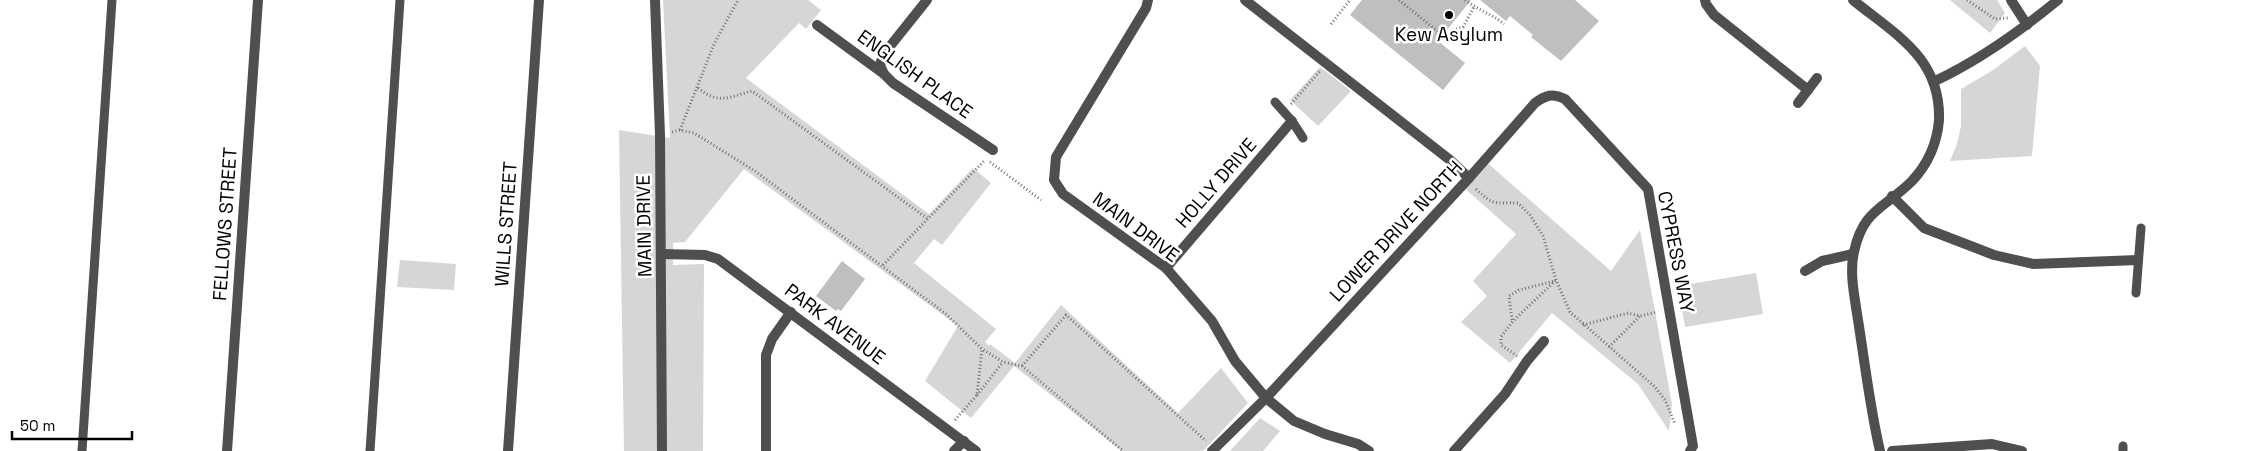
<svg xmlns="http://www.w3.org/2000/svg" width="2259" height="451" font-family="'Space Grotesk',sans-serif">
<rect width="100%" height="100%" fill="#fff"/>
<g fill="#d6d6d6">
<polygon points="663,0 808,0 821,10 806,29 799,23 746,78 929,214 973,168 991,183 942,245 934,239 914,263 996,329 985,342 989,346 990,344 1015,363 1061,305 1178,413 1221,368 1248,403 1203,451 1122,451 1014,366 971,418 925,381 958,326 744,169 685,242 673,243 673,265 704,264 703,451 624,451 619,130 670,138"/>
<polygon points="1950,0 1997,0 2005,13 1990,33"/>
<polygon points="2025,46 2040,66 2032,156 1950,161 1957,144 1961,126 1961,89 1993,70"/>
<polygon points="1320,67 1351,91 1318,126 1290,100"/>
<polygon points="1483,159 1611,271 1640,230 1672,404 1669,431 1638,384 1552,313 1510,363 1461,322 1487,296 1473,281 1516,234 1461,185"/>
<polygon points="400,260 456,264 454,290 397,287"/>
<polygon points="1756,273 1763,314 1685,327 1678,286"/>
<polygon points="1260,418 1280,431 1263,451 1230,451"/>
</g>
<g fill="#bfbfbf">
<polygon points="1362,0 1471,0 1438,41 1465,63 1443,90 1350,15"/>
<polygon points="1480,0 1575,0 1599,21 1561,61 1531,37 1533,35 1510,16 1506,21"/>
<polygon points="842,261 865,279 841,311 838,309 836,311 816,296"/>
</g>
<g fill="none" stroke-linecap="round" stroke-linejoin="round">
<g stroke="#717171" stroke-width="3" stroke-dasharray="1 2.5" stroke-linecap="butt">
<polyline points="1399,0 1441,34 1463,27 1474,7"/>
<path d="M1465,0C1478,10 1492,14 1504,24"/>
<polyline points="1967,0 1995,19 2008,18"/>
<polyline points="1331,24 1350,0"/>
<path d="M698,88C719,105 729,97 752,91L928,219"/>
<polyline points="1291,104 1320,71"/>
<polyline points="680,130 714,44 738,0"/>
<polyline points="672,132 680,130 694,133 755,171 946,314 982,349 1003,362 1022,366 1123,451"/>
<polyline points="990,162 1041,200"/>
<path d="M1476,189C1495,207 1494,202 1518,203L1530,215L1543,236L1556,280L1570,312L1655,387L1665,400L1675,424"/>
<polyline points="883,265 985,160"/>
<polyline points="1512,320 1509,296 1519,290 1555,281"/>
<polyline points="1583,325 1628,313 1640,316 1657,312"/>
<polyline points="1609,347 1640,316"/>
<polyline points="1517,356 1501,345 1501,337 1513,321 1556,280"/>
<polyline points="1022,366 1066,315 1206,441"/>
<polyline points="977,395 1003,362"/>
<polyline points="955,420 977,395 982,349"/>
</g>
<g stroke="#4f4f4f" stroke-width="9">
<polyline points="1275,102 1292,121 1303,138"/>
<polyline points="2136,293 2141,228"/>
<polyline points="82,451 112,0"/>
<polyline points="370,451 400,0"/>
<polyline points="2123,451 2123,446"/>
</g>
<g stroke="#4f4f4f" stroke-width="10">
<polyline points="655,0 660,135 662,451"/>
<polyline points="1148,0 1146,8 1056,157 1054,180 1063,194 1166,268 1212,321 1235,361 1266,398 1294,421 1325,434 1358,444 1369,451"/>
<polyline points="1245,0 1450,160 1469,178"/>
<polyline points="1705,0 1706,4 1714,15 1808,90"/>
<path d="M1853,0C1896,35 1941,58 1939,120C1937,144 1928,164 1912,181C1885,208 1863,209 1854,252C1849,273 1855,299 1858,320C1865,364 1870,408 1880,451"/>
<polyline points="2011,0 2027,25"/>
<polyline points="817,25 884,74 893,83 993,150"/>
<polyline points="884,74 880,65 883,55 927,0"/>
<path d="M1935,81C1980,60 2019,32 2058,0"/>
<polyline points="1798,103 1817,78"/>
<polyline points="1892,196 1924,228 1994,255 2033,264 2138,260"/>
<polyline points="662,254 705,255 718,259 976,451"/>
<polyline points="1166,268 1292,121"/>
<polyline points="1805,271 1822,261 1853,254"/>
<polyline points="227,451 258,0"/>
<polyline points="508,451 539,0"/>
<polyline points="766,451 766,355 772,339 791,312"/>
<polyline points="954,451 964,441"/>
<path d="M1212,451L1266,398L1469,178L1535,103C1546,95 1552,93 1565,99L1648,189L1693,446L1690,451"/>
<polyline points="1454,451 1505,394 1527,361 1544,341"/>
<polyline points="1892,451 1992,444 2022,451"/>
</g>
</g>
<circle fill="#000" stroke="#fff" stroke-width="2" cx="1449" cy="15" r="5"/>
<g text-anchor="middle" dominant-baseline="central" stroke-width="5" stroke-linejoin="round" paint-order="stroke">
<g font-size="19" fill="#000" stroke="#fff">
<text x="1449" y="34">Kew Asylum</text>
</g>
<g font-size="19" fill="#000" stroke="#fff">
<text transform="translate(915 74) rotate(36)">ENGLISH PLACE</text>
<text transform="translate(1216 183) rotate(-49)">HOLLY DRIVE</text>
<text transform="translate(225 224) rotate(-86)">FELLOWS STREET</text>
<text transform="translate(506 224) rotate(-86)">WILLS STREET</text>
<text transform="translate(644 226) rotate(-91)">MAIN DRIVE</text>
<text transform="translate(1136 227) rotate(37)">MAIN DRIVE</text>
<text transform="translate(1396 231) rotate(-47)">LOWER DRIVE NORTH</text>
<text transform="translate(1676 252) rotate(79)">CYPRESS WAY</text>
<text transform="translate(835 324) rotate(37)">PARK AVENUE</text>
</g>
</g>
<path d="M12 431v8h120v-8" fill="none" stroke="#000000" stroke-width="2.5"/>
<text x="20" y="431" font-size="15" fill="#000000" stroke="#ffffff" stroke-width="4" paint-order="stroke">50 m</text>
</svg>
